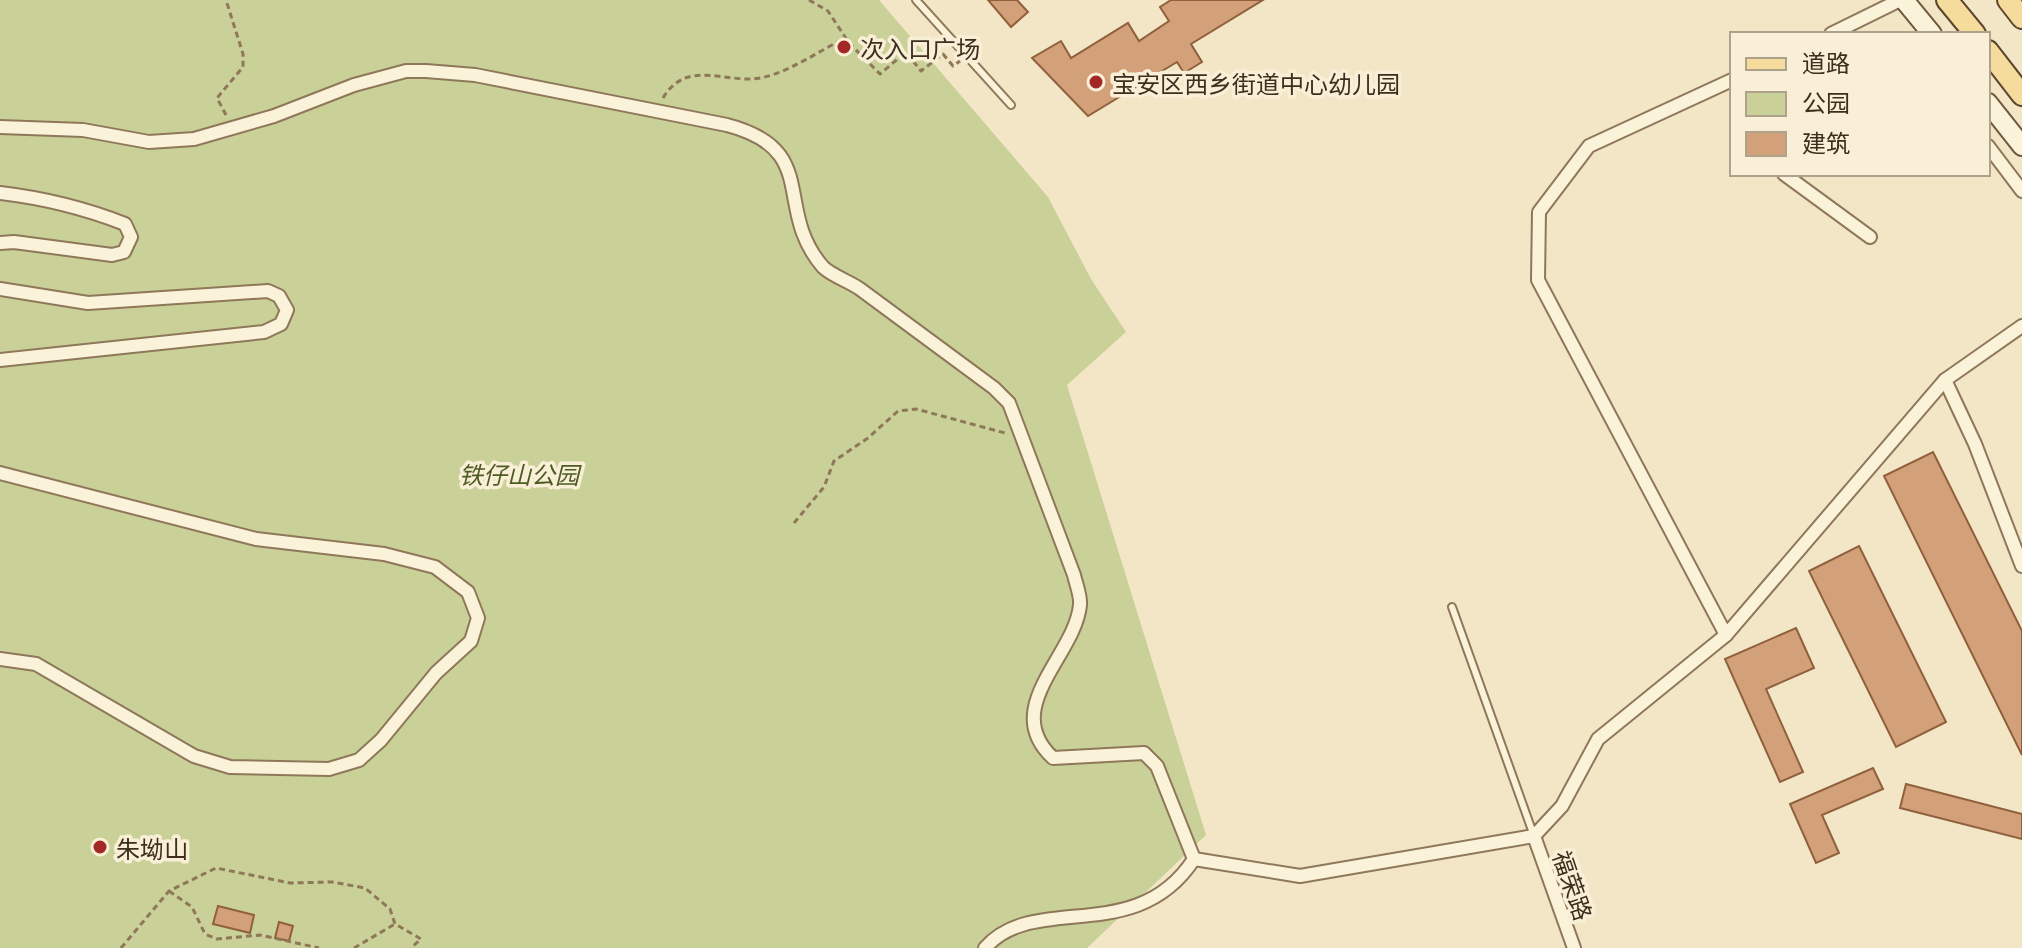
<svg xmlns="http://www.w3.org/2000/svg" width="2022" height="948" font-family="Georgia,'Noto Sans SC',serif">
<rect width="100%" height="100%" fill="#f2e6c6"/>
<polygon fill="#c9d198" points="0,0 879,0 1048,197 1091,279 1126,332 1067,385 1206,835 1087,948 0,948"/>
<g fill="#d2a079" stroke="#90603d" stroke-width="2">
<polygon points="988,0 1017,0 1028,12 1011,27"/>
<polygon points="1171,0 1263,0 1191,44 1202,62 1184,73 1177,62 1088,116 1032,58 1061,41 1071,58 1128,23 1139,41 1169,21 1160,7"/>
<polygon points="1933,452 2022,631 2022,755 1884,476"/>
<polygon points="1859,546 1946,722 1896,747 1809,571"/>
<polygon points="1796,628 1814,668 1766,689 1803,772 1780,782 1725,659"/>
<polygon points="1873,768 1883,789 1822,815 1839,853 1816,863 1790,804"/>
<polygon points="1906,784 2022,814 2022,839 1900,808"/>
<polygon points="218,906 254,915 250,933 213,924"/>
<polygon points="279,922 293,926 289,941 275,938"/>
</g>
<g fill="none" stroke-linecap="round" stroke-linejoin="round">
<defs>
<g id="lane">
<polyline points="916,0 1011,105"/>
<polyline points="1452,607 1534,836"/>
</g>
<g id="street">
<polyline points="1831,34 1900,0"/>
<path d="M0,127L83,130L149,142L194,139L274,116L354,85L406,71H426L475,75L727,125C822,150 772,208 823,267C832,276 849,281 860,289C905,322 949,355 994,388L1009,403L1074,575C1076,584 1081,596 1080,605C1075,656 999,708 1053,758L1144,753L1157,766L1194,859C1136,948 1035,891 985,948"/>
<polyline points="1988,146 2022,191"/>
<polyline points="1784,174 1870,237"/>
<path d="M0,193C43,198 84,208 125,224L131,237L124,252L112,255L14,242L0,243"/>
<polyline points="0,289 88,303 268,291 279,296 287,310 281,324 264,332 0,360"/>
<polyline points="1945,380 1975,444 2022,566"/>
<polyline points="0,473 256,539 384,554 435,567 468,592 478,618 471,641 436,673 381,740 359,760 329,769 230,767 194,756 36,664 0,659"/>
<polyline points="1726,635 1538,280 1539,212 1589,146 1732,80"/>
<polyline points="1534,836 1574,948"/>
<polyline points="1194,859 1300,876 1534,836 1562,806 1598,739 1726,635 1945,380 2022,326"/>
</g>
<g id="secondary">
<polyline points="1904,0 1932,34"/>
<polyline points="1988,103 2022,146"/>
</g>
<g id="primary">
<polyline points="1947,0 1975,34"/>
<polyline points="2008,0 2022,18"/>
<polyline points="1988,51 2022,95"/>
</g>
</defs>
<use href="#lane" stroke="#8f775a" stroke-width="10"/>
<use href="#street" stroke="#8f775a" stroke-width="16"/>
<use href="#secondary" stroke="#70583d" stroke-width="22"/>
<use href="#primary" stroke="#5c452e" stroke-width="24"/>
<g stroke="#8f775a" stroke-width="3" stroke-dasharray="6 4" stroke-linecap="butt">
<polyline points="809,0 828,11 849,43 880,74 906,52 921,71 943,54 953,66 960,61"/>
<path d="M663,98C687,58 725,84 760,78C788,73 819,51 845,38"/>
<polyline points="226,115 217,98 243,67 243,54 226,0"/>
<polyline points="794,523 824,487 834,461 868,438 898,411 916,409 1005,433"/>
<polyline points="169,891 192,907 205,934 217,939 260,935 319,948"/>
<polyline points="121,948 169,891 216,868 290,883 332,882 365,888 390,909 395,924 421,939 411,948"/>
<polyline points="354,948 395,924"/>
</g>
<use href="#lane" stroke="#fbf2da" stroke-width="6"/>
<use href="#street" stroke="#fbf2da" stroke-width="12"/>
<use href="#secondary" stroke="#fbf2da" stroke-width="18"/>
<use href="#primary" stroke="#f6dc9c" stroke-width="20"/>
</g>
<g fill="#a22725" stroke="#f8efd6" stroke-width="3">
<circle cx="844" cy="47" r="8"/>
<circle cx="1096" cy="82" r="8"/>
<circle cx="100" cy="847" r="8"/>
</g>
<g text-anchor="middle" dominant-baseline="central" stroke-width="7" stroke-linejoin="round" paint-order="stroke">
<g font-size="24" fill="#3e2e1e" stroke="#f8efd6" text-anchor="start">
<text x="860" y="47">次入口广场</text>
<text x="1112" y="82">宝安区西乡街道中心幼儿园</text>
<text x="116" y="847">朱坳山</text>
</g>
<g font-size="24" font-style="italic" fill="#4c5c24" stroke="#f8efd6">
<text x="519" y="473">铁仔山公园</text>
</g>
<g font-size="24" fill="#3e2e1e" stroke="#f8efd6">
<text transform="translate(1574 885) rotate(71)">福荣路</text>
</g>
</g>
<rect x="1730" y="32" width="260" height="144" fill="#f8efd6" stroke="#aea28c" stroke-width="2"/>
<rect x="1746" y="58" width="40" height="12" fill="#f6dc9c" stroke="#aea28c" stroke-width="2"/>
<text x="1802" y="72" font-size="24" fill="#3e2e1e">道路</text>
<rect x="1746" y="92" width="40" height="24" fill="#c9d198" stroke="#aea28c" stroke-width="2"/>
<text x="1802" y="112" font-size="24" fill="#3e2e1e">公园</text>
<rect x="1746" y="132" width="40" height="24" fill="#d2a079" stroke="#aea28c" stroke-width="2"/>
<text x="1802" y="152" font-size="24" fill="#3e2e1e">建筑</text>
</svg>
